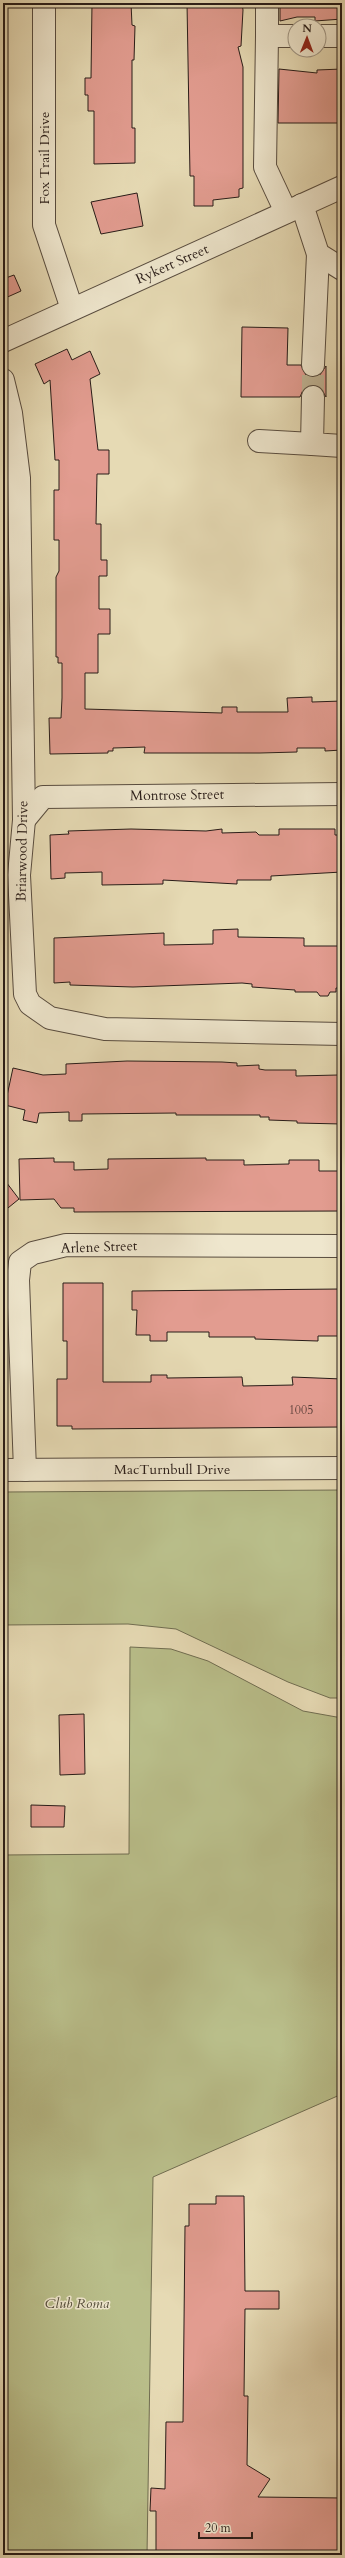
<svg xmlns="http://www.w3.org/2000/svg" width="345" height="2558" font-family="Cardo,serif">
<rect width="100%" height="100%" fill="#e6dab4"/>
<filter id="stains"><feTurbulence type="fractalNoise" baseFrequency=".005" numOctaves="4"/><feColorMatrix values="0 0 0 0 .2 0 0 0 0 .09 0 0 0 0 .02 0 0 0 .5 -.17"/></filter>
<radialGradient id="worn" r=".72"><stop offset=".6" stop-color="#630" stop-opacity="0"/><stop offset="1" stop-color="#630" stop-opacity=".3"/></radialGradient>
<g fill="#b9be8a" stroke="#706d51">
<polygon points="342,1490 342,1698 330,1698 288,1682 176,1629 128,1624 3,1625 3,1492"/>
<polygon points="130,1647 171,1649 208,1661 303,1711 342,1718 342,2094 153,2177 147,2555 3,2555 3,1855 129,1854"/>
</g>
<g fill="#e29c90" stroke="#281c18">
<polygon points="92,3 131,3 132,25 135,26 134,60 132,60 132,128 135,128 135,163 94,164 94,111 88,111 88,95 85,95 85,78 91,78"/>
<polygon points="187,3 242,3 243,10 241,46 238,47 243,67 243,188 239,189 239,197 213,200 213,206 194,206 194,176 190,176"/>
<polygon points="280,3 342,3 342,19 315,21 315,17 297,17 280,21"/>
<polygon points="279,69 317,73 317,70 342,69 342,123 278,123"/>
<polygon points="137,193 143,226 101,234 91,202"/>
<polygon points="14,275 21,291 3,299 3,279"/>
<polygon points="242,327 288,328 287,365 301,365 306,375 313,377 319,376 326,366 326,397 320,387 313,385 303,390 300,397 241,397"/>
<polygon points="67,349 72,360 90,351 100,374 90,379 98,450 109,450 109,474 97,474 96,524 101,524 101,560 107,560 107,576 99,576 99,609 110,609 110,634 98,634 98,673 85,673 85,709 222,713 222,707 237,707 237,712 288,712 287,698 312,697 312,702 342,701 342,750 325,751 325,748 297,748 297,752 260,753 144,753 145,747 113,748 113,751 108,751 108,753 50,754 49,718 61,718 62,698 62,663 58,663 58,657 56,657 56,577 59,571 59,540 54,540 54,490 59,490 59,460 55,460 50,380 44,384 35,364"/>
<polygon points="131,829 206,831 222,829 222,833 256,832 259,835 279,835 279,829 335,829 335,835 342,835 342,872 271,876 271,880 237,880 237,884 163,880 163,884 102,885 102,872 65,873 65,878 51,879 50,835 69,834 68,831"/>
<polygon points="238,929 238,937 304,938 304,946 342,946 342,988 336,988 336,992 330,992 328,996 320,996 317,992 295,992 295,990 252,987 252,984 242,983 133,987 70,985 70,982 54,983 54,938 164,933 164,945 213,944 213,930"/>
<polygon points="127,1061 222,1062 237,1063 237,1066 259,1065 259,1069 265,1070 296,1070 296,1076 338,1075 338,1086 342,1086 342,1124 297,1123 297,1121 269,1120 269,1117 260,1117 260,1115 176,1115 176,1113 82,1114 82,1121 69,1121 69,1112 39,1113 37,1123 23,1120 25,1110 5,1105 13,1068 43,1075 66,1074 66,1064"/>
<polygon points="54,1158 54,1162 74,1162 74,1170 108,1169 108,1159 206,1158 206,1160 244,1160 244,1165 289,1164 289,1160 319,1160 319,1171 342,1171 342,1211 74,1212 74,1208 61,1208 54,1199 20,1200 19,1159"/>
<polygon points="3,1178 19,1199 3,1212"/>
<polygon points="63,1283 103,1283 103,1382 151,1382 151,1375 167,1375 167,1378 242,1377 243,1386 293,1385 292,1377 342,1379 342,1427 72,1429 72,1426 57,1426 57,1379 67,1379 67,1341 63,1341"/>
<polygon points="341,1289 342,1336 318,1336 318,1341 255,1339 255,1337 209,1337 209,1332 167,1332 167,1341 150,1341 150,1335 136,1335 137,1310 132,1310 132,1291"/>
<polygon points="84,1714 85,1774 60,1775 59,1715"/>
<polygon points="31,1805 65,1806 64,1827 31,1827"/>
<polygon points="216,2196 244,2196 245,2291 279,2291 279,2309 245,2309 244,2396 248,2396 247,2465 270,2479 258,2497 342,2498 342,2555 156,2555 156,2511 150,2511 151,2488 165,2489 166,2422 183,2422 185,2226 189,2226 189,2204 216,2204"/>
</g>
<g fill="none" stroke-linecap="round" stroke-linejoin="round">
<polyline stroke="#c0b495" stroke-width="22" stroke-dasharray="22 11" stroke-linecap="butt" points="313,397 313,365"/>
<defs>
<g id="minor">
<polyline points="44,3 44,225 72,309"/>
<polyline points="267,3 267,36 295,36"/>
<polyline points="267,36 265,167 286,212"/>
<polyline points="319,36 342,36"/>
<polyline points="302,205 318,254 342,269"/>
<polyline points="3,341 342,187"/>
<polyline points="313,365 318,254"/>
<polyline points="3,380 11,413 19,478 24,820 19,875 25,994 30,1004 50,1018 105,1029 342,1034"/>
<polyline points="313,397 312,444 342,446"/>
<polyline points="259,441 312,444"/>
<polyline points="24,820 43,797 342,794"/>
<polyline points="3,1470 342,1468"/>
<polyline points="25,1470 18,1280 20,1262 33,1253 66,1245 342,1246"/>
</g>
</defs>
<use href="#minor" stroke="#584c3f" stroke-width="24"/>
<use href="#minor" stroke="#efe7ce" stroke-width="22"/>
</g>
<g text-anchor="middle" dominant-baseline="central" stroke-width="3" stroke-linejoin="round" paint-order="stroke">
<g font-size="12" fill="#563c36">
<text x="301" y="1410">1005</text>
</g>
<g font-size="14" fill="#281c18" stroke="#efe7ce">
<text transform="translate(44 158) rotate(-90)">Fox Trail Drive</text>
<text transform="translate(172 264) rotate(-24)">Rykert Street</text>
<text transform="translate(177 795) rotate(-1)">Montrose Street</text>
<text transform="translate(22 851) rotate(-89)">Briarwood Drive</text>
<text transform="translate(99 1247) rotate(-2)">Arlene Street</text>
<text x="172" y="1469">MacTurnbull Drive</text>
</g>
<g font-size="14" font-style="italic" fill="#544d3a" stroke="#efe7ce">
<text x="77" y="2303">Club Roma</text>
</g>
</g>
<rect width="345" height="2558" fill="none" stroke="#e6dab4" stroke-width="16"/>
<rect x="4" y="4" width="337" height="2550" fill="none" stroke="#281c18" stroke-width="2"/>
<rect x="8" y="8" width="329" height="2542" fill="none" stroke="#281c18"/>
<g transform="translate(307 38) rotate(1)"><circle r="19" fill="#efe7ce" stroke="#9f9685"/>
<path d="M0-3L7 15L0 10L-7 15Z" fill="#8f2418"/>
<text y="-6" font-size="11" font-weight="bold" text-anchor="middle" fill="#281c18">N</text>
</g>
<path d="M199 2532v6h53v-6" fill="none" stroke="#281c18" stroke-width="2"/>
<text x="205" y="2532" font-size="12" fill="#281c18" stroke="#efe7ce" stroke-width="3" paint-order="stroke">20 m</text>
<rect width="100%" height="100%" filter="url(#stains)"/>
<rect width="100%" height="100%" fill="url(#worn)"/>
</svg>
